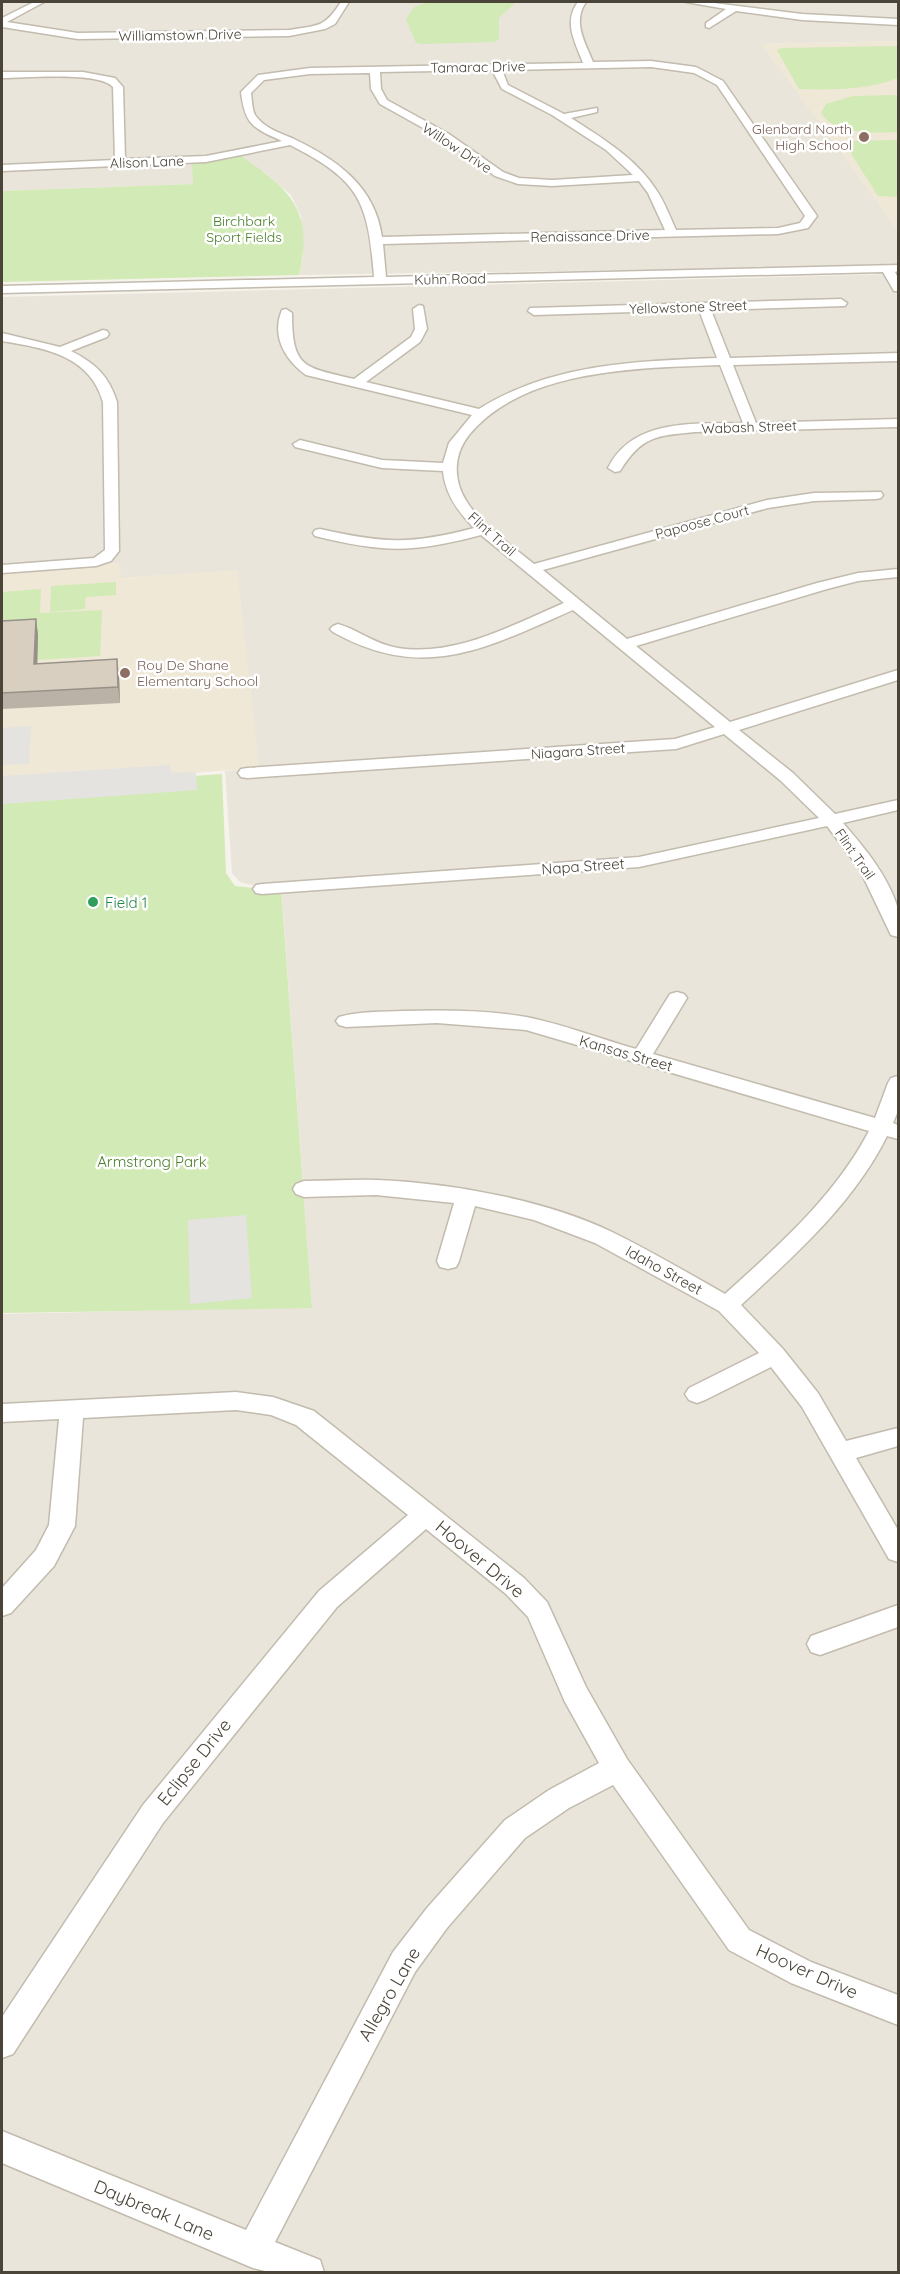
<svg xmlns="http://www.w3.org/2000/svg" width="900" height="2274" font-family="Quicksand,sans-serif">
<rect width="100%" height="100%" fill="#f6f3ec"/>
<g fill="#eae5da">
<polygon points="2,2 898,2 898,41 762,44 898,230 898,266 299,275 303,258 301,216 291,195 263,171 194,184 2,191"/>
<polygon points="898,274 898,2272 2,2272 2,1314 312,1307 281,883 252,885 240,882 232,873 225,771 258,768 237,571 120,578 118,563 2,571 2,297"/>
</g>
<g fill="#efe8d6">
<polygon points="898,41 898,230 761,44"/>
<polygon points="119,563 121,578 237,570 259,768 2,787 2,571"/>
</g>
<g fill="#d2eab5">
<polygon points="428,2 516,2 499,18 499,39 494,42 423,44 416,43 406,19 414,7"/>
<path d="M898,46V78C867,90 832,90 799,89L777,50L782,48Z"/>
<path d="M898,95V132C876,133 834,135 821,113L826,104L853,96Z"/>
<polygon points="898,140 898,197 878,196 845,144 850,141"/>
<path d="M238,154C288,188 315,209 299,275L2,282V191L193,184L192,160Z"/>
<polygon points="116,582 116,595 86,597 85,609 50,612 51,586"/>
<polygon points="41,589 40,613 102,610 100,656 38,660 38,635 2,637 2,592"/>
<polygon points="222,774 226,873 235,886 262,889 281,888 312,1308 2,1313 2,789"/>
</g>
<g fill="#e5e3e0">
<polygon points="31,726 29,764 2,765 2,728"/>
<polygon points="170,765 172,773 196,772 197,790 2,804 2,776"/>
<polygon points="246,1215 252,1298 190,1304 188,1220"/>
</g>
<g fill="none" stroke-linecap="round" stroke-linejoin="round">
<defs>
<g id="minor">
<path d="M34,2H44L7,22L78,33L289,30C319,25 324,28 341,2H349L335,24L325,29L289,36L78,39L2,27V18Z"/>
<path d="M578,2H586C572,22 585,42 593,62L651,61L696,67L723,81L817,216L808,228L778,234L383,244L386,277L898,265V271L895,272L898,278V291H894L883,272L2,293V286L374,277C368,202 361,181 290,145L206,162L2,171V165L115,160L113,87C99,71 25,78 2,78V72H83L115,78L123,87L125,159L206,156L282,141C253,128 245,125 241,92L258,75L310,68L583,63C575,42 563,22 578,2ZM651,67L694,73L717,85L805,216L800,223L778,228L676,230C670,217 665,203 657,191C637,159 602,138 571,118L597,112V108L564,114L508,85L502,70ZM492,70L502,89L552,115L606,150L633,175L552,180L519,178L503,172L449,134L387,100L381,89L380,72ZM370,73L371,89L380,104L441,138L495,176L518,184L552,186L639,181L648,193L665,230L382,237C375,187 338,160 294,139C280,133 264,128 255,115C252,109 252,99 251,93L264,80L310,74Z"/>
<polygon points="686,2 706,2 802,14 898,19 898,25 802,20 736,11 709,28 706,27 706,23 726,9"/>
<path d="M841,299L847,303L845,306L711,310L730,358L898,353V361L733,365L756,423L898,419V427L695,432C655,436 642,436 620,471L615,472L608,468C633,418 694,424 743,423L720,365C640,368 524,368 469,435C453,455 453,481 467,502C483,527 511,545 534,564L767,500L814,493L881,492L883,495L881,498L876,499L814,501L768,508L543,570L627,639L817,583L858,573L898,569V577L858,581L827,589L636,646L730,722L898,670V680L739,730L793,773L835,814L898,800V810L843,823C864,847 889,877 898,909C900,917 898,928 898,937L891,935L889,931L859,868L827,826L639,867L262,894L256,893L253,889L256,885L262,884L639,857L819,818L781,781L724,734L676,749L247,778L241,777L238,773L241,769L247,768L675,739L715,727L573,610C486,648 424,683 333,632L330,629L333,626L338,624C359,630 374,644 398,648C456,657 512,625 564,603L481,535C413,553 384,553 315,536L313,533L315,530L320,529C383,543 410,545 474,528C458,512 445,494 443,471L382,468L295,447L293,444L300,440L382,460L443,463L449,443L472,415L306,375C285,360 271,336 282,310L286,309L292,313C292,369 304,367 354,379L411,337L415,329L413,309L419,305L423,306L427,329L420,342L366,382L479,409C550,364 636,361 717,358L699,310L534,315L528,311L530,308Z"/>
<path d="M103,330L107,331L109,334L107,337L71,351C95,363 109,376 117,402L119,551L111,561L96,566L2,573V565L94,558L105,550L103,402C90,355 44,348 2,341V333L60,347Z"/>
<path d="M677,992L684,994L687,998L653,1054L875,1118L888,1083L891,1078L898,1076V1111L893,1123L898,1125V1139L887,1136C853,1204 796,1254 741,1305L783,1349L818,1393L846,1441L898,1428V1446L856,1458L898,1530V1562L889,1559L802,1407L771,1367L705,1400L697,1403L689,1400L685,1394L689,1388L759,1353L719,1311L595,1243L534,1220L475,1206L459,1261L456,1267L448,1269L440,1267L437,1261L454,1203L376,1195L304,1197L296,1194L293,1189L296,1184L304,1181C328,1181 353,1179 377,1180C451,1183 546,1200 612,1232C651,1251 688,1273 725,1294C779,1245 835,1196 869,1131L526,1030L437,1023L346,1027L339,1025L336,1021L339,1017C359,1011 382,1012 403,1011C443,1010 486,1010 526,1017C563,1024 600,1039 636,1049L670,994Z"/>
<polygon points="236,1392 273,1397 314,1411 524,1578 547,1602 586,1687 627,1759 749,1930 811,1962 898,1995 898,2025 791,1983 729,1950 613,1785 569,1808 525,1838 447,1928 415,1972 275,2242 320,2260 324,2272 269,2272 253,2268 2,2163 2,2131 246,2230 393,1952 427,1908 505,1820 549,1790 599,1763 565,1702 528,1617 506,1594 426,1529 337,1607 163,1823 13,2054 2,2058 2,2017 143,1805 319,1591 408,1515 296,1425 271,1415 236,1410 83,1418 75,1526 54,1566 11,1613 2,1616 2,1588 36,1550 49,1525 59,1419 2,1422 2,1404"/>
<polygon points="898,1605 898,1627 820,1655 811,1652 807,1644 811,1636"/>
</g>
</defs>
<use href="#minor" stroke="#c2bbae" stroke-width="3"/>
<use href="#minor" fill="#fff" fill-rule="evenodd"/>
</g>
<polygon fill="#bab2a6" points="36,619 38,635 37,664 119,675 120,703 2,709 2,621"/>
<g fill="#979187">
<polygon points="36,619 38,635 37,680 34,664"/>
<polygon points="117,659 119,675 120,703 118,687"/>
</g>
<polygon fill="#d8cfc1" stroke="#979187" stroke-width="1.5" points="36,619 34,664 117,659 118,687 2,693 2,621"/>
<g fill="#8d6e63" stroke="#fff" stroke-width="2">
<circle cx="864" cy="137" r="6"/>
<circle cx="125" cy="673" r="6"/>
</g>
<circle fill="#2e9e5b" stroke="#fff" stroke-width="2" cx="93" cy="902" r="6"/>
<g text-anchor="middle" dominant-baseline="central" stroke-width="5" stroke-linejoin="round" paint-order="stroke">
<g font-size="14" fill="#4b4439" stroke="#fff">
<text transform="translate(180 35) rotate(-1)">Williamstown Drive</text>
<text transform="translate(478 67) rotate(-1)">Tamarac Drive</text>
<text transform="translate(457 148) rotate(33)">Willow Drive</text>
<text transform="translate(147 162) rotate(-2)">Alison Lane</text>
<text transform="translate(590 236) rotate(-1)">Renaissance Drive</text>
<text transform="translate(450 279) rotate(-1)">Kuhn Road</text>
<text transform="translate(688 307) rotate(-2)">Yellowstone Street</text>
<text transform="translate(749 427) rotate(-2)">Wabash Street</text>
<text transform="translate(702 522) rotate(-15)">Papoose Court</text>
<text transform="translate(492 534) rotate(42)">Flint Trail</text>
<text transform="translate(578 751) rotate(-4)">Niagara Street</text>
<text transform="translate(855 854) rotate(55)">Flint Trail</text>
</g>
<g font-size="14" fill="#785e54" stroke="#fff" text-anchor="end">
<text x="852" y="129">Glenbard North<tspan x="852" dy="16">High School</tspan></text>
<text x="137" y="665" text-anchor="start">Roy De Shane<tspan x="137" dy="16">Elementary School</tspan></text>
</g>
<g font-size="14" fill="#4a7f2a" stroke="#fff">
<text x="244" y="221">Birchbark<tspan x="244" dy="16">Sport Fields</tspan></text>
</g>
<g font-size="15" fill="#4b4439" stroke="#fff">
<text transform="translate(583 866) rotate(-4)">Napa Street</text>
<text transform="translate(626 1053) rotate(16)">Kansas Street</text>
<text transform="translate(664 1270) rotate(29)">Idaho Street</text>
</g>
<g font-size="15" fill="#27864d" stroke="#fff" text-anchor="start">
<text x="105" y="902">Field 1</text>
</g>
<g font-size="15" fill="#4a7f2a" stroke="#fff">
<text x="152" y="1161">Armstrong Park</text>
</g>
<g font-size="18" fill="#4b4439" stroke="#fff">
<text transform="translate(480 1559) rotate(40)">Hoover Drive</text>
<text transform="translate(194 1762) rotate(-51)">Eclipse Drive</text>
<text transform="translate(807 1971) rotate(24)">Hoover Drive</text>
<text transform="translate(389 1994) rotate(-60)">Allegro Lane</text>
<text transform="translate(154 2210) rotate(23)">Daybreak Lane</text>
</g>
</g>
<rect width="900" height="2274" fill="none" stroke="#4b4439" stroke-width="6"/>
</svg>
